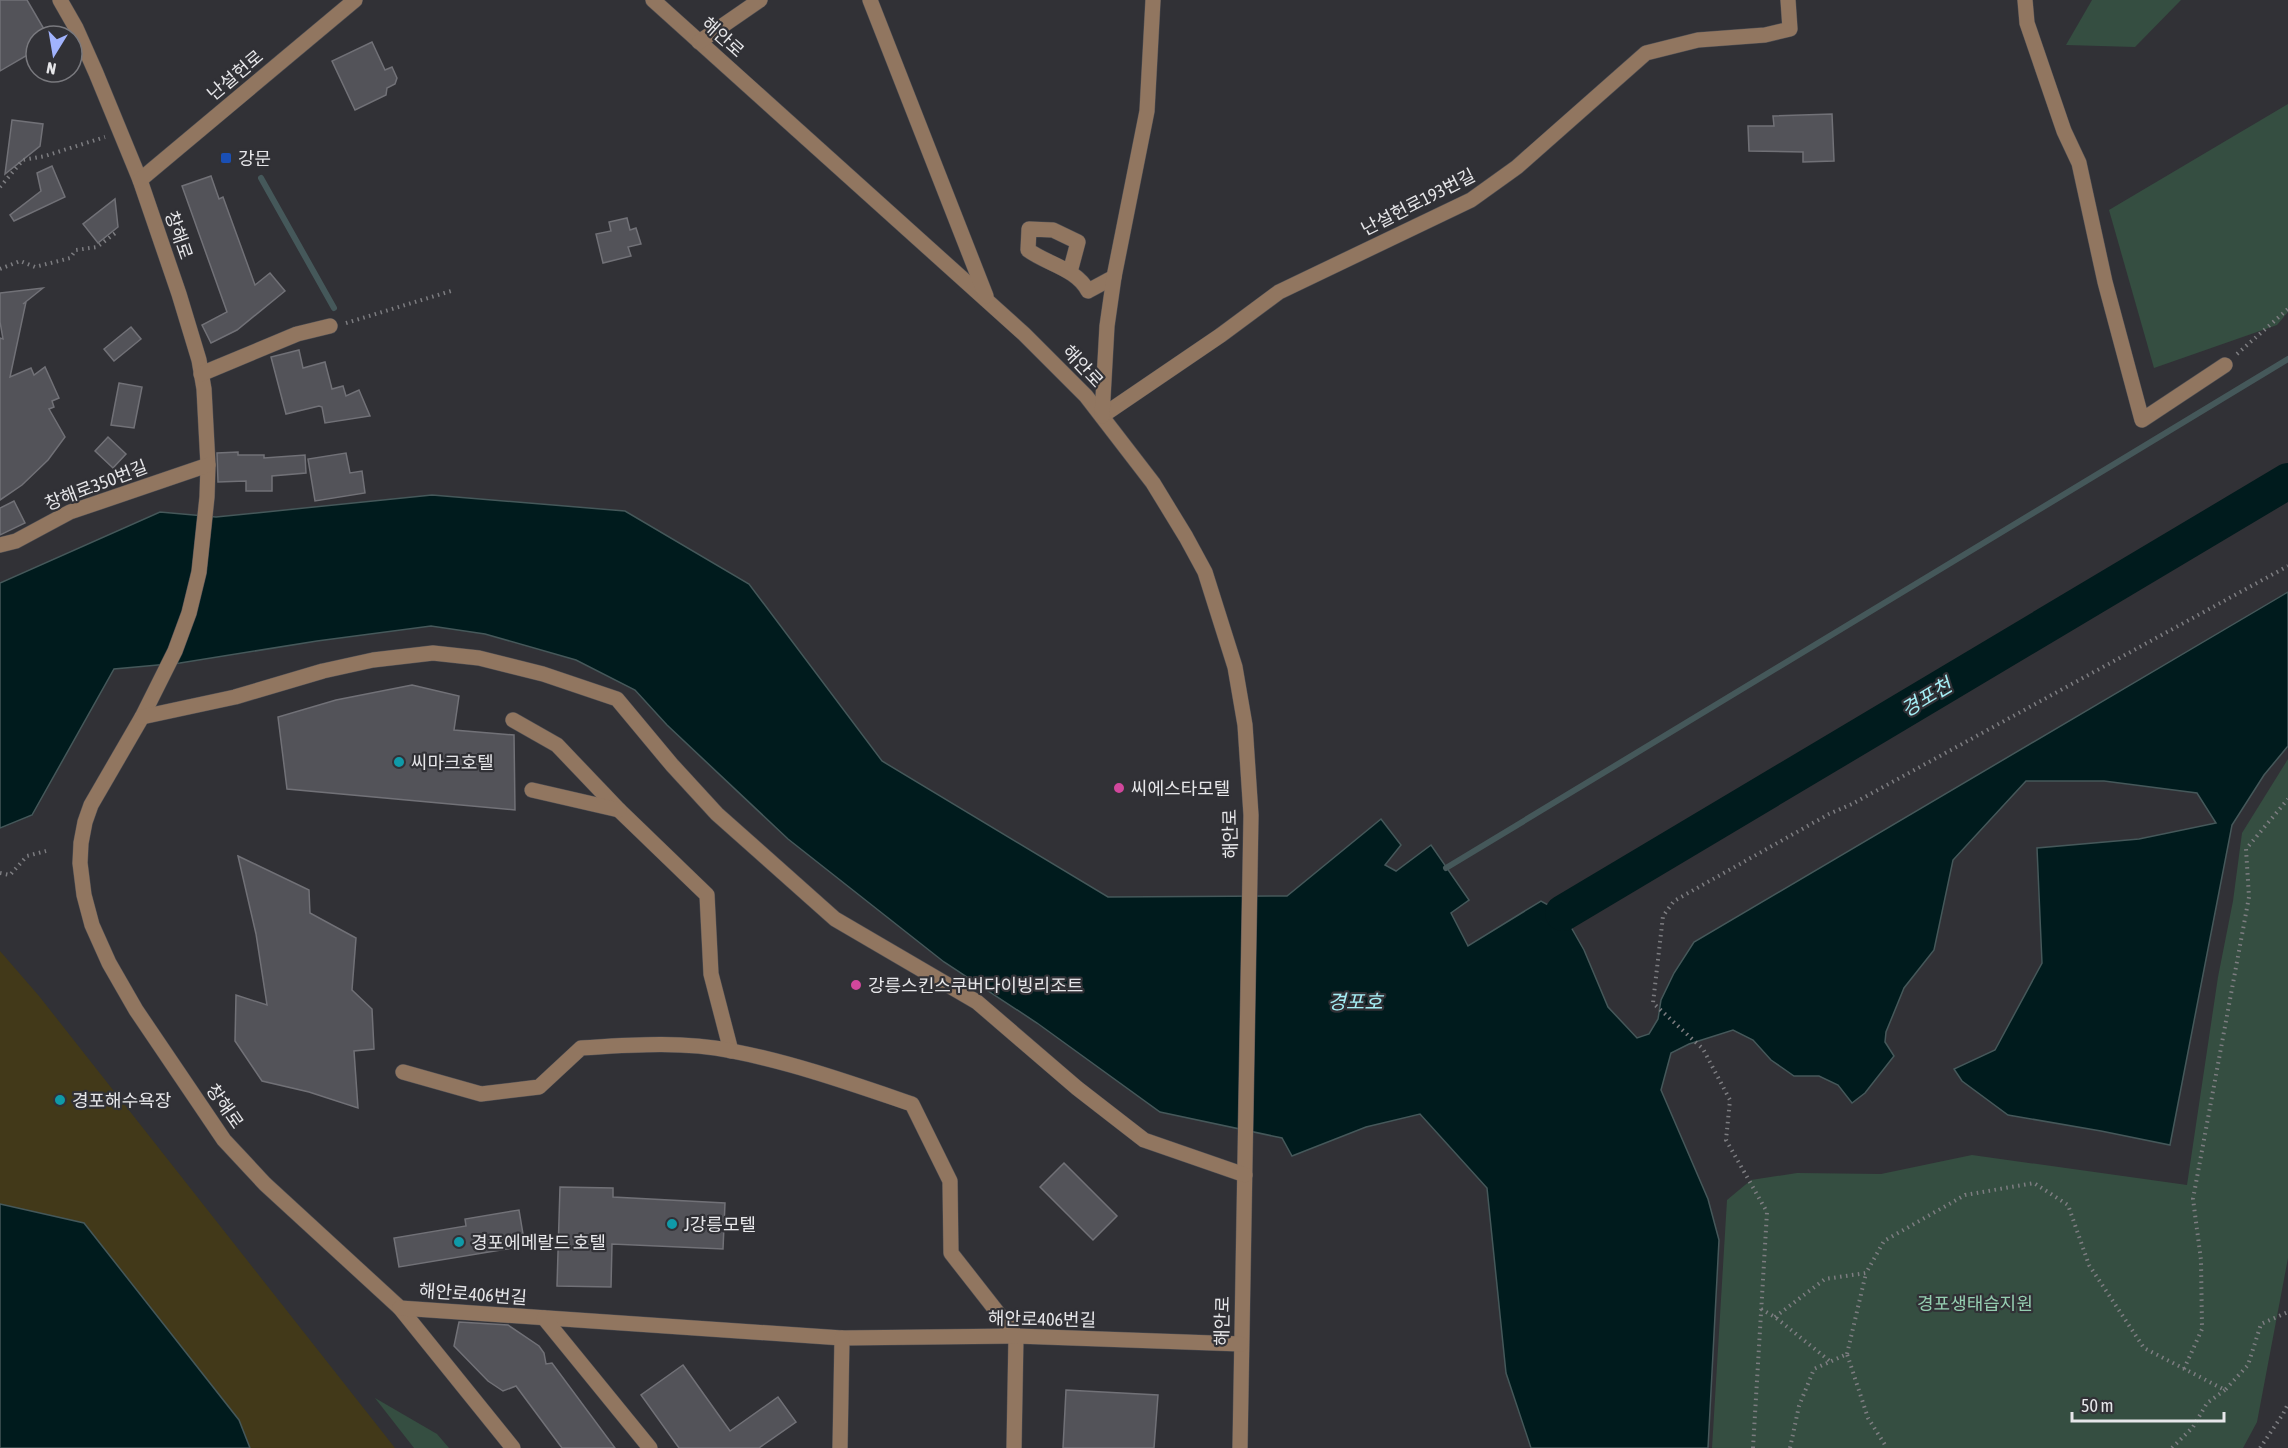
<svg xmlns="http://www.w3.org/2000/svg" width="2288" height="1448" font-family="'Asap Condensed','Noto Sans KR',sans-serif">
<rect width="100%" height="100%" fill="#313136"/>
<g fill="#354e41">
<polygon points="2092,0 2181,0 2135,47 2066,45"/>
<polygon points="2288,104 2288,312 2277,325 2154,368 2109,210"/>
<polygon points="2288,759 2288,1258 2257,1422 2243,1448 1712,1448 1727,1200 1751,1180 1797,1173 1881,1174 1972,1155 2187,1185 2218,977 2233,901 2242,833"/>
<polygon points="375,1398 437,1434 449,1448 414,1448"/>
</g>
<polygon fill="#423919" points="0,951 39,996 395,1448 250,1448 239,1420 84,1223 0,1204"/>
<g fill="#001b1d" stroke="#45585a" stroke-width="1.5">
<polygon points="432,495 625,511 749,584 882,761 1108,897 1287,896 1381,819 1401,845 1385,865 1396,871 1431,845 1469,900 1451,913 1468,946 1541,901 1563,913 1584,950 1608,1007 1637,1038 1649,1034 1658,1019 1661,1000 1674,973 1694,942 2288,592 2288,746 2264,775 2232,825 2170,1145 2101,1131 2008,1115 1962,1081 1954,1069 1995,1050 2042,963 2037,848 2139,839 2216,823 2197,793 2104,781 2026,781 1953,860 1934,950 1904,988 1886,1032 1885,1042 1894,1056 1865,1093 1852,1103 1838,1085 1819,1076 1794,1076 1771,1060 1753,1040 1733,1030 1689,1044 1671,1053 1661,1090 1708,1199 1719,1240 1708,1448 1531,1448 1506,1373 1487,1188 1420,1114 1366,1127 1292,1156 1282,1138 1160,1112 1037,1023 944,962 788,839 667,725 635,690 576,660 485,634 431,626 317,641 180,663 114,669 32,815 0,828 0,583 160,512 216,517"/>
<polygon points="0,1204 84,1223 239,1420 250,1448 0,1448"/>
</g>
<g fill="none" stroke-linecap="round" stroke-linejoin="round">
<g stroke="#45585a" stroke-width="6">
<polyline points="261,178 334,308"/>
<polyline points="1446,868 2288,359"/>
</g>
<polyline stroke="#001b1d" stroke-width="36" points="1563,913 2288,481"/>
</g>
<g fill="#535359" stroke="#717177" stroke-width="1.5">
<polygon points="0,0 27,0 48,36 36,36 36,50 0,71"/>
<polygon points="372,42 385,70 392,67 397,78 395,84 387,88 386,95 355,110 332,61"/>
<polygon points="1832,114 1834,161 1803,162 1803,152 1749,151 1748,126 1774,126 1773,116"/>
<polygon points="12,120 43,124 40,146 5,174"/>
<polygon points="52,166 65,197 14,221 10,215 41,191 37,173"/>
<polygon points="211,176 219,199 223,197 255,285 270,273 285,291 237,330 211,343 202,325 227,312 182,186"/>
<polygon points="115,199 118,227 98,243 83,224"/>
<polygon points="627,218 630,230 636,228 641,244 628,247 631,256 603,263 596,234 611,231 609,222"/>
<polygon points="43,288 23,304 26,302 10,377 31,368 34,375 45,367 59,398 52,401 54,407 49,409 65,437 48,460 22,485 0,500 0,338 3,339 0,322 0,293"/>
<polygon points="131,327 141,339 114,361 104,349"/>
<polygon points="299,350 303,368 325,362 332,389 343,386 346,396 359,390 370,416 325,423 322,407 319,406 286,414 271,357"/>
<polygon points="119,383 142,387 134,428 111,425"/>
<polygon points="108,437 126,454 113,468 95,451"/>
<polygon points="238,452 238,455 264,455 264,458 305,455 306,473 272,476 272,491 246,491 246,481 218,482 217,453"/>
<polygon points="346,453 350,473 362,471 365,493 315,501 308,459"/>
<polygon points="14,501 25,523 0,535 0,508"/>
<polygon points="412,685 459,696 454,730 514,735 515,810 287,789 278,717 336,700"/>
<polygon points="238,856 309,890 310,913 356,938 352,990 372,1009 374,1049 354,1051 358,1108 309,1092 262,1081 235,1041 236,995 267,1005 256,934"/>
<polygon points="1064,1163 1117,1216 1093,1240 1040,1187"/>
<polygon points="560,1187 613,1188 613,1197 725,1203 723,1249 612,1244 611,1287 557,1286"/>
<polygon points="519,1210 525,1246 399,1267 394,1238 466,1226 465,1219"/>
<polygon points="459,1322 508,1325 539,1346 544,1353 546,1364 552,1363 615,1448 562,1448 516,1386 503,1391 488,1381 454,1346"/>
<polygon points="683,1365 730,1431 778,1397 796,1422 759,1448 679,1448 641,1395"/>
<polygon points="1066,1390 1158,1395 1154,1448 1063,1448"/>
</g>
<g fill="none" stroke-linecap="round" stroke-linejoin="round">
<defs>
<g id="minor">
<polyline points="60,0 76,28 96,73 140,180 179,294 199,360 204,389 208,465 207,497 199,572 189,613 175,651 142,717 91,805 85,822 81,843 80,863 84,895 92,925 109,963 136,1010 224,1140 265,1184 400,1308 513,1448"/>
<polyline points="653,0 1024,334 1086,396 1153,483 1186,537 1205,572 1235,667 1245,725 1251,815 1240,1448"/>
<polyline points="870,0 986,296"/>
<polyline points="2025,0 2027,23 2064,131 2079,163 2105,282 2142,420 2225,365"/>
<polyline points="699,42 760,0"/>
<polyline points="140,180 355,0"/>
<path d="M1070,272L1078,242L1053,230L1029,229L1028,250C1047,264 1077,269 1088,291L1114,277"/>
<polyline points="201,374 297,334 330,326"/>
<polyline points="1102,416 1221,335 1279,292 1471,200 1517,167 1646,53 1698,40 1765,35 1790,29 1788,0"/>
<polyline points="1102,416 1107,326 1114,277 1147,111 1153,0"/>
<polyline points="0,545 16,541 70,512 208,465"/>
<polyline points="142,717 235,697 323,671 373,660 433,653 479,658 543,674 617,699 672,765 717,814 835,919 977,1002 1077,1088 1144,1140 1245,1175"/>
<polyline points="513,720 557,745 619,810 707,895 711,974 731,1051"/>
<polyline points="532,790 619,810"/>
<path d="M403,1072L481,1094L539,1087L581,1048C631,1045 682,1041 732,1051C794,1063 853,1084 912,1104L950,1181L951,1253L1016,1336L1014,1448"/>
<polyline points="400,1308 842,1338 1016,1336 1241,1344"/>
<polyline points="544,1318 650,1448"/>
<polyline points="840,1448 842,1338"/>
</g>
</defs>
<use href="#minor" stroke="#4e4e53" stroke-width="16"/>
<g stroke="#7d7d81" stroke-width="4" stroke-dasharray="1.5 4.5" stroke-linecap="butt">
<polyline points="0,187 23,160 45,156 105,137"/>
<polyline points="0,269 20,261 35,267 70,258 76,250 97,247 118,231"/>
<polyline points="346,323 451,291"/>
<polyline points="2237,354 2288,309"/>
<polyline points="0,873 10,875 27,856 46,851"/>
<polyline points="1761,1309 1775,1317 1831,1362"/>
<polyline points="1775,1317 1825,1279 1866,1273 1884,1241 1965,1195 2034,1183 2068,1205 2089,1265 2144,1348 2225,1390 2248,1365 2261,1324 2288,1312"/>
<polyline points="1847,1354 1866,1273"/>
<polyline points="2184,1369 2202,1329 2201,1260 2193,1199 2249,897 2246,849 2288,799"/>
<polyline points="1753,1448 1767,1212 1726,1140 1730,1100 1703,1049 1653,1003 1663,916 1674,901 1829,814 1852,804 2288,566"/>
<polyline points="1790,1448 1799,1406 1814,1369 1847,1354 1868,1418 1887,1448"/>
<polyline points="2172,1448 2193,1427 2207,1403 2225,1390"/>
<polyline points="2260,1448 2283,1414 2288,1404"/>
</g>
<use href="#minor" stroke="#917660" stroke-width="15"/>
</g>
<rect fill="#1a4fb4" stroke="#313136" stroke-width="2" x="220" y="152" width="12" height="12" rx="3"/>
<g fill="#0f9aa8" stroke="#313136" stroke-width="2">
<circle cx="399" cy="762" r="6"/>
<circle cx="60" cy="1100" r="6"/>
<circle cx="672" cy="1224" r="6"/>
<circle cx="459" cy="1242" r="6"/>
</g>
<g fill="#d1479c" stroke="#313136" stroke-width="2">
<circle cx="1119" cy="788" r="6"/>
<circle cx="856" cy="985" r="6"/>
</g>
<g text-anchor="middle" dominant-baseline="central" stroke-width="4.5" stroke-linejoin="round" paint-order="stroke">
<g font-size="18" fill="#e6e6e9" stroke="#313136">
<text transform="translate(723 37) rotate(42)">해안로</text>
<text transform="translate(235 75) rotate(-40)">난설헌로</text>
<text transform="translate(1418 202) rotate(-27)">난설헌로193번길</text>
<text transform="translate(179 235) rotate(71)">창해로</text>
<text transform="translate(1083 366) rotate(47)">해안로</text>
<text transform="translate(96 485) rotate(-21)">창해로350번길</text>
<text transform="translate(1230 834) rotate(-91)">해안로</text>
<text transform="translate(225 1106) rotate(55)">창해로</text>
<text transform="translate(473 1294) rotate(4)">해안로406번길</text>
<text transform="translate(1042 1319) rotate(1)">해안로406번길</text>
<text transform="translate(1222 1321) rotate(-89)">해안로</text>
</g>
<g font-size="18" fill="#e6e6e9" stroke="#313136" text-anchor="start">
<text x="238" y="158">강문</text>
<text x="411" y="762">씨마크호텔</text>
<text x="1131" y="788">씨에스타모텔</text>
<text x="868" y="985">강릉스킨스쿠버다이빙리조트</text>
<text x="72" y="1100">경포해수욕장</text>
<text x="684" y="1224">J강릉모텔</text>
<text x="471" y="1242">경포에메랄드 호텔</text>
</g>
<g font-size="18" fill="#95ceb1" stroke="#313136">
<text x="1975" y="1303">경포생태습지원</text>
</g>
<g font-size="20" font-style="italic" fill="#a5eef5" stroke="#313136">
<text transform="translate(1926 697) rotate(-31)">경포천</text>
<text x="1355" y="1001">경포호</text>
</g>
</g>
<g transform="translate(54 54) rotate(191)"><circle r="28" fill="#313136" stroke="#79797e" stroke-width="1.5"/>
<path d="M0-4.5L10 22L0 15L-10 22Z" fill="#a1b3fd"/>
<text y="-9" font-size="16" font-weight="bold" text-anchor="middle" fill="#e6e6e9">N</text>
</g>
<path d="M2072 1412v9h152v-9" fill="none" stroke="#e6e6e9" stroke-width="3"/>
<text x="2081" y="1412" font-size="18" fill="#e6e6e9" stroke="#313136" stroke-width="4.5" paint-order="stroke">50 m</text>
</svg>
